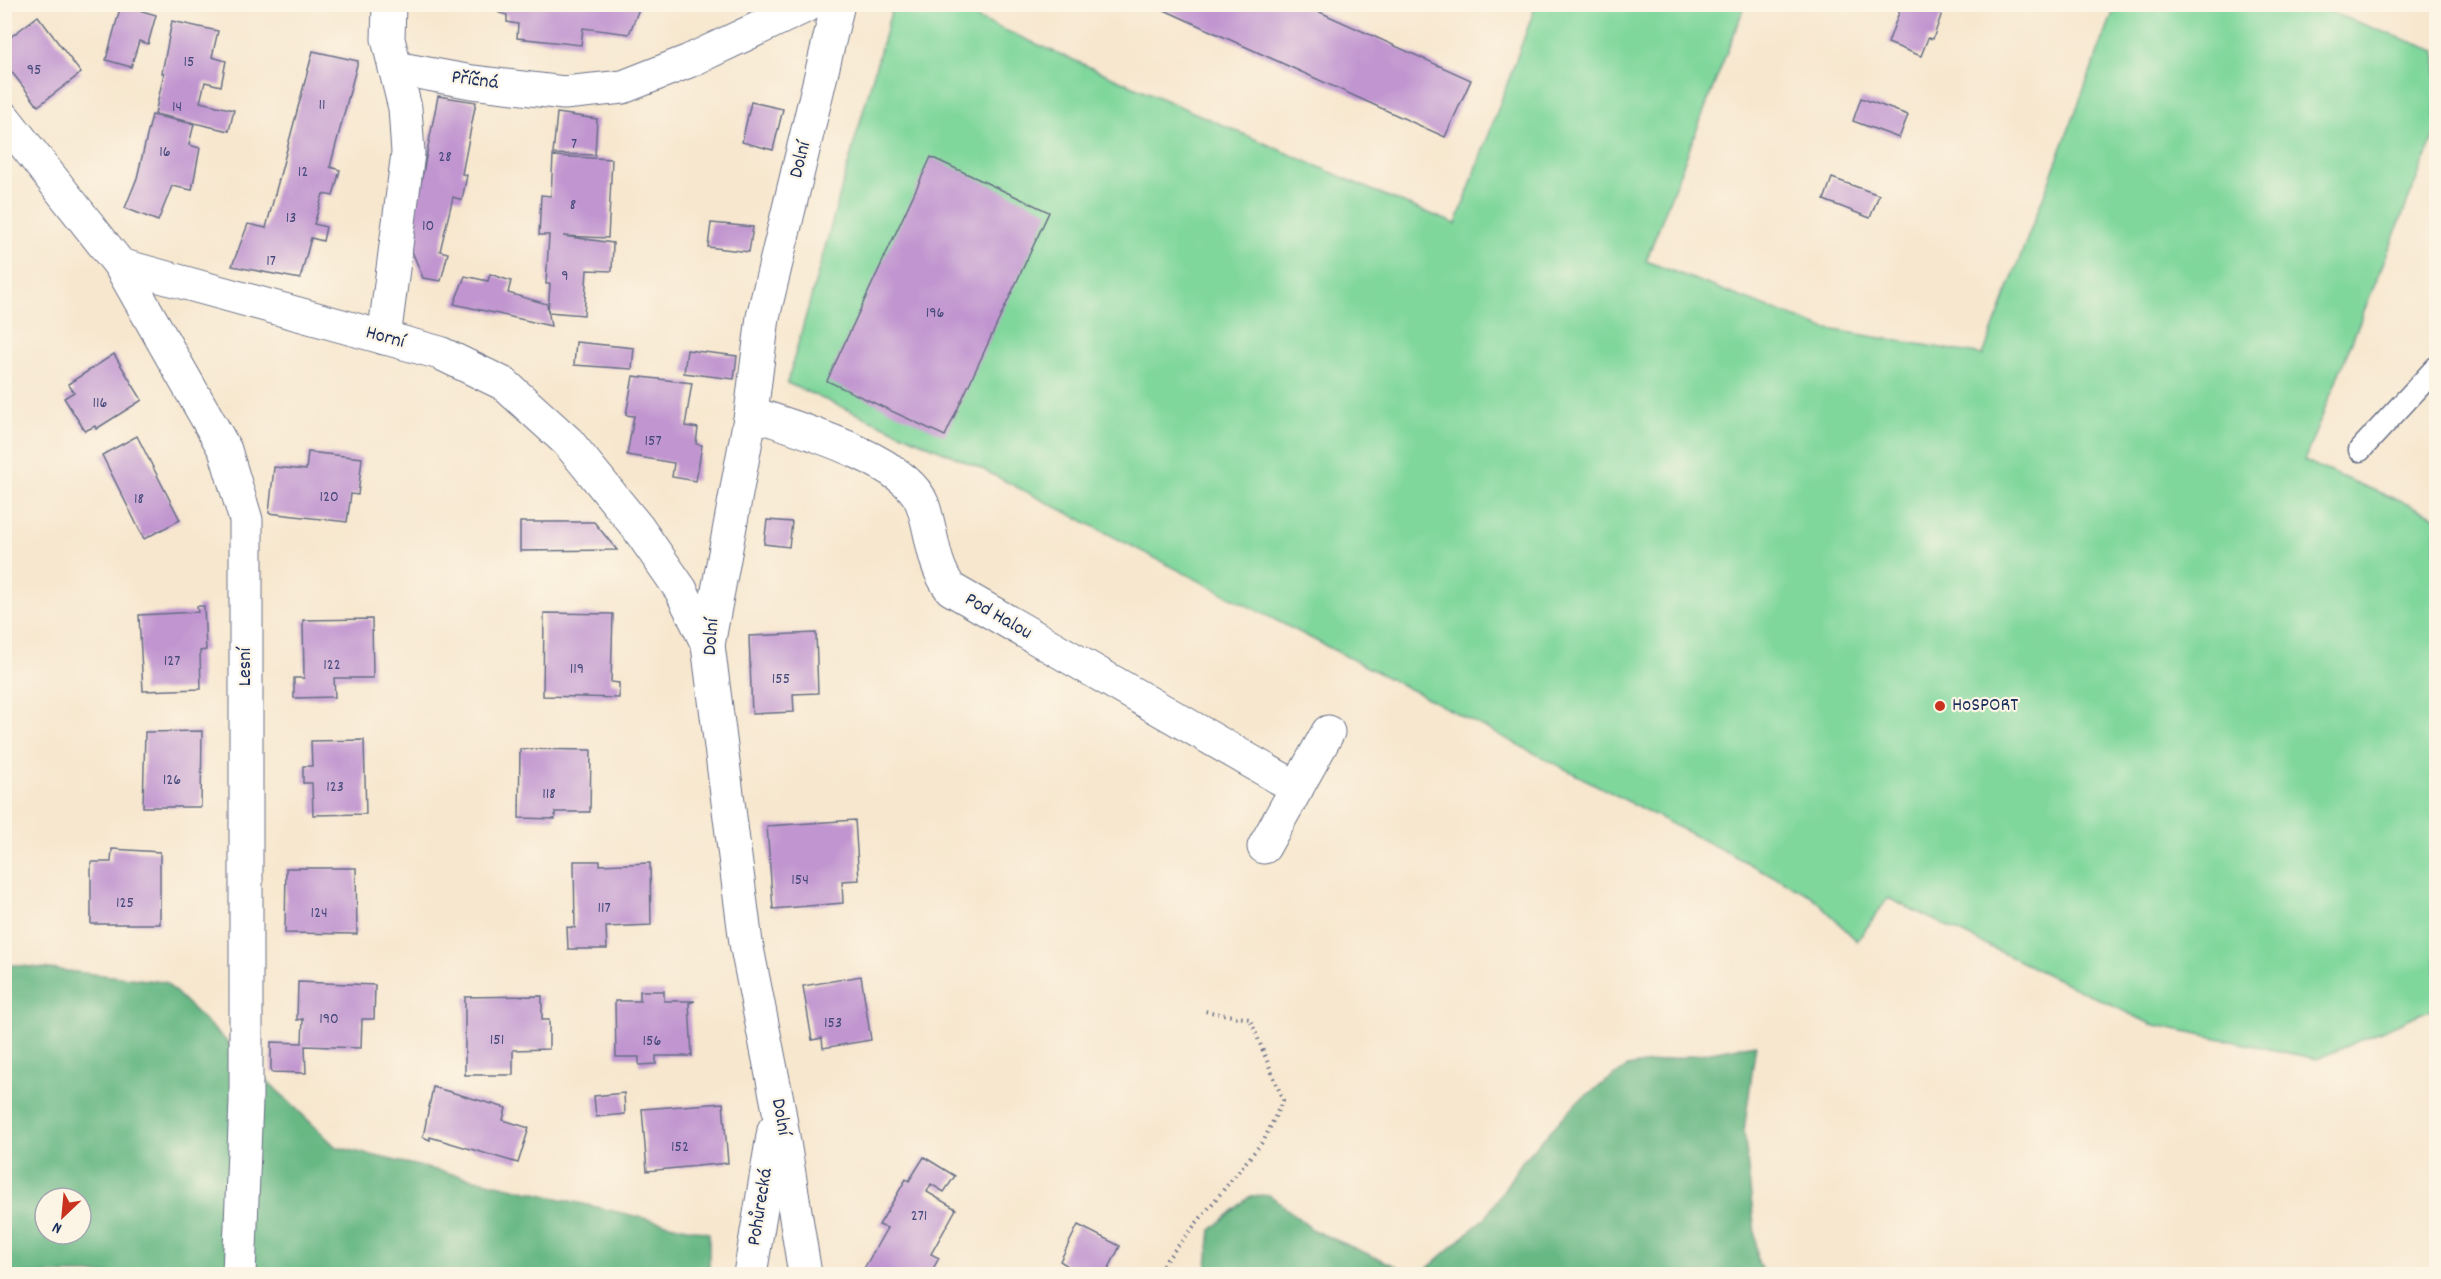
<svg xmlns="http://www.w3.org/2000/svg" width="2441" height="1279" font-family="Dekko,sans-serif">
<rect width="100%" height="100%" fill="#fcf5e5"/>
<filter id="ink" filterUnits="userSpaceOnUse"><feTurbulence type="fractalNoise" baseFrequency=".0167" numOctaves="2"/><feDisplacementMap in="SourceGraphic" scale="12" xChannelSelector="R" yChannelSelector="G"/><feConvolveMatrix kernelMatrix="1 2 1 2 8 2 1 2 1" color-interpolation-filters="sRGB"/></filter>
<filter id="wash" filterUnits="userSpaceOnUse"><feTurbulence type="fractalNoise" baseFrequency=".008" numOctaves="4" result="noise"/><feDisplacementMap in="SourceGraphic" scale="24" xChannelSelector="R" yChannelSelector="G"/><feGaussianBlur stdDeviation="1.35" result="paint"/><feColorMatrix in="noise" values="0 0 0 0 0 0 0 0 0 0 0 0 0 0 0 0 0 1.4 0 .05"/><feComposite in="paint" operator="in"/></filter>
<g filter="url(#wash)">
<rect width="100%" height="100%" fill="#f7e7cf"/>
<polygon fill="#80d79c" stroke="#4e837d" stroke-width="1.5" points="893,5 947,5 1381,194 1456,224 1536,5 1745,5 1646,261 1822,328 1983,355 2116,5 2311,5 2436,51 2436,131 2304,461 2436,516 2436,1007 2317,1059 2151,1024 1888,898 1857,941 1812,896 978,467 787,383"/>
<g fill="#68b884" stroke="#427471" stroke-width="1.5" fill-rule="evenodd">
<path d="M5,964L165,982L336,1147L709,1233V1274H5ZM45,1198H81V1234H45Z"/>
<polygon points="1756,1044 1744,1131 1758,1262 1764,1274 1421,1274 1486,1217 1521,1163 1577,1102 1627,1067"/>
<polygon points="1270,1195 1313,1230 1414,1274 1206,1274 1211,1230 1250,1196"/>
</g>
<g id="blocks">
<g fill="#c196d0">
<polygon points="520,4 641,4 629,34 583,28 581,45 517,38 518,24 507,22 507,15 499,13 500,8 519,8"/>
<polygon points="1151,4 1302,4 1471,80 1445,137"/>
<polygon points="1902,4 1945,4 1933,39 1928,38 1921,56 1888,43"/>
<polygon points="121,5 156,15 148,44 139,41 131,67 106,60"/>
<polygon points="38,16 81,73 38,106 4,62 4,42"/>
<polygon points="172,21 218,31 212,57 226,61 221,86 205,82 200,102 234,110 229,131 155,114 164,73 162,73"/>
<polygon points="313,51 358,61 330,167 340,170 333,196 323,194 314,224 326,227 323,241 311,238 300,279 232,266 248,224 266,228"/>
<polygon points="438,96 476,102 462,174 467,175 462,200 453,197 440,251 448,253 441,281 423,278 409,244"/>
<polygon points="1861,98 1908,115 1899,138 1853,121"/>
<polygon points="751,102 783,109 773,150 742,142"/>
<polygon points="557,113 597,119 595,155 553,154"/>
<polygon points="152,115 194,124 189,145 200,148 192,190 172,186 158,221 125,208 137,178"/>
<polygon points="553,156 612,159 608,238 563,236 613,243 612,271 587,270 584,315 548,312 550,284 546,284 549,235 539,235 541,195 551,196"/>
<polygon points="931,157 1049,212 945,436 827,381"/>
<polygon points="1832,178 1879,195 1870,218 1824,200"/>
<polygon points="711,223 753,227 749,252 708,247"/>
<polygon points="490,274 511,281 508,293 547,304 551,326 454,304 465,276 488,281"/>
<polygon points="576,342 634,348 632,369 574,365"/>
<polygon points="687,350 737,356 734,379 684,373"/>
<polygon points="114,354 142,400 96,429 95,426 85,431 64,398 74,392 68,384"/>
<polygon points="633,376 692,383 685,426 698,428 696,444 702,445 696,481 672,477 674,463 627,455 634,416 626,415"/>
<polygon points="137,436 180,520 144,539 102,455"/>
<polygon points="308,452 362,458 358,495 351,494 347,522 269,513 274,467 306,470"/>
<polygon points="767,520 792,522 789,547 764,544"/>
<polygon points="520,522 594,522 617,550 520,551"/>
<polygon points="197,606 204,606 206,650 200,651 201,689 143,691 139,615 198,612"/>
<polygon points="544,613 613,614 611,682 619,683 619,698 543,696"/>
<polygon points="372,619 373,678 334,678 335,697 294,698 294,678 304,678 303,620"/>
<polygon points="816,633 818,693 793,694 794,712 752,714 749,636"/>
<polygon points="202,731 201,807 143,807 145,732"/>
<polygon points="364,740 366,814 313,815 312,783 303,783 303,766 312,766 311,741"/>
<polygon points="520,749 591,750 590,812 555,812 555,819 519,818"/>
<polygon points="855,820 859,880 842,881 843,903 773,909 767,826"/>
<polygon points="112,849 160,852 160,924 91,924 91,862 111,862"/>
<polygon points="574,861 600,861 600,865 650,863 651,925 606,927 607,949 568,949 567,927 575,928"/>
<polygon points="286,868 356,868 357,934 285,933"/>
<polygon points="861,976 871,1040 823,1048 822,1038 812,1040 803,986"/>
<polygon points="298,982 375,985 374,1019 362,1019 361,1048 305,1046 306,1073 271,1072 271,1042 302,1043 303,1019 297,1020"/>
<polygon points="640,991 664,991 664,1001 695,1001 689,1003 692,1056 656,1056 656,1064 639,1065 639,1057 616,1057 615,1001 640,1001"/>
<polygon points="542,996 542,1020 549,1020 549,1049 513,1050 513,1075 465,1075 465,997"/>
<polygon points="433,1087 506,1108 503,1120 529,1128 518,1163 430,1137 430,1140 423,1137"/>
<polygon points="624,1093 625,1114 596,1117 594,1096"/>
<polygon points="723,1103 728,1163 647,1171 642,1109"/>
<polygon points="924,1157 955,1176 944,1192 931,1184 927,1192 956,1209 931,1254 939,1258 930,1274 867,1274 862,1272 887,1228 879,1225 906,1179 909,1181"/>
<polygon points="1078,1225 1120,1246 1106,1274 1080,1274 1060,1261"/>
</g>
</g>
</g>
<g filter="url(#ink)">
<use href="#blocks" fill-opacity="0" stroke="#686f86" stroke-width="1.5"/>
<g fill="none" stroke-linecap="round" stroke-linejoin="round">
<defs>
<polyline id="lane" points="2360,450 2436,368"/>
<g id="street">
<polyline points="395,68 472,82 564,93 623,87 689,61 810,4"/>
<polyline points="4,118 120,265 440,353 504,384 568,442 638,528 681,590 708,645"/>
<polyline points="120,265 225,450 246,520 246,1101 239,1274"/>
<polyline points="384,338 408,153 405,108 388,39 389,4"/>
<path d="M751,413C795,428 905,459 922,503C933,532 931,563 951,589L1297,788"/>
<polyline points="1264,847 1328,732"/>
<polyline points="750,1274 774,1130"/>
<polyline points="805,1274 778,1105 746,943 708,645 751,413 763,317 838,4"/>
</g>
</defs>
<use href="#lane" stroke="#686f86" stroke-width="25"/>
<use href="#street" stroke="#686f86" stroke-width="35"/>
<polyline stroke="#686f86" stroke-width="4" stroke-dasharray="1.5 4.5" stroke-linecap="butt" points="1155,1274 1264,1140 1283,1100 1250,1019 1204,1011"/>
<use href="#lane" stroke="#fff" stroke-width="22"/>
<use href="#street" stroke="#fff" stroke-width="33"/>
</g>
</g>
<circle fill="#c8321e" stroke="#fcf5e5" stroke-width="2" cx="1940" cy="706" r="6"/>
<g text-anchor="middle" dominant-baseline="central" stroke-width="4.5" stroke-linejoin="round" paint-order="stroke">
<g font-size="16" fill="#44497a">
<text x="189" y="62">15</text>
<text x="34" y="70">95</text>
<text x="322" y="105">11</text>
<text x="177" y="107">14</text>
<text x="574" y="144">7</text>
<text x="165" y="152">16</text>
<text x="445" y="157">28</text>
<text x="303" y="172">12</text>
<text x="573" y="205">8</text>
<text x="291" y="218">13</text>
<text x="428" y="226">10</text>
<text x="271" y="261">17</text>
<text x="565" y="276">9</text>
<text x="935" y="313">196</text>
<text x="100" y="403">116</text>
<text x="653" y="441">157</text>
<text x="329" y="497">120</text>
<text x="139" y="499">18</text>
<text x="172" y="661">127</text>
<text x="332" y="665">122</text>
<text x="577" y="669">119</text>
<text x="781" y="679">155</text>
<text x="172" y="780">126</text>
<text x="335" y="787">123</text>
<text x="549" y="794">118</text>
<text x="800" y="880">154</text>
<text x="125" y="903">125</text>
<text x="604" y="908">117</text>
<text x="319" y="913">124</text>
<text x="329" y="1019">190</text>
<text x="833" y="1023">153</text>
<text x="497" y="1040">151</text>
<text x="652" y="1041">156</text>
<text x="680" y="1147">152</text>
<text x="919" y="1216">271</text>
</g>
<g font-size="20" fill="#1b2f5e" stroke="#fcf5e5">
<text transform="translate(475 81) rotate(8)">Příčná</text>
<text transform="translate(801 160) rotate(-76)">Dolní</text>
<text transform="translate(385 338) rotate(15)">Horní</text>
<text transform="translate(998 617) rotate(30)">Pod Halou</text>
<text transform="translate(712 637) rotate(-86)">Dolní</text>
<text transform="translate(246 667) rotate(-90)">Lesní</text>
<text transform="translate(780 1117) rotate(80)">Dolní</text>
<text transform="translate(761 1207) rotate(-81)">Pohůrecká</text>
</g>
<g font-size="20" fill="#1b2f5e" stroke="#fcf5e5" text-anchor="start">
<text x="1952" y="706">HoSPORT</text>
</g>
</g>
<rect width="2441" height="1279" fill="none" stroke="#fcf5e5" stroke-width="24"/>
<g transform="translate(63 1216) rotate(206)"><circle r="28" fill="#fcf5e5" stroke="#a2a6af" stroke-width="1.5"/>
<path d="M0-4.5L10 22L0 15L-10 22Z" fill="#c8321e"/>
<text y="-9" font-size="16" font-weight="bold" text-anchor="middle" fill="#1b2f5e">N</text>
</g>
</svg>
